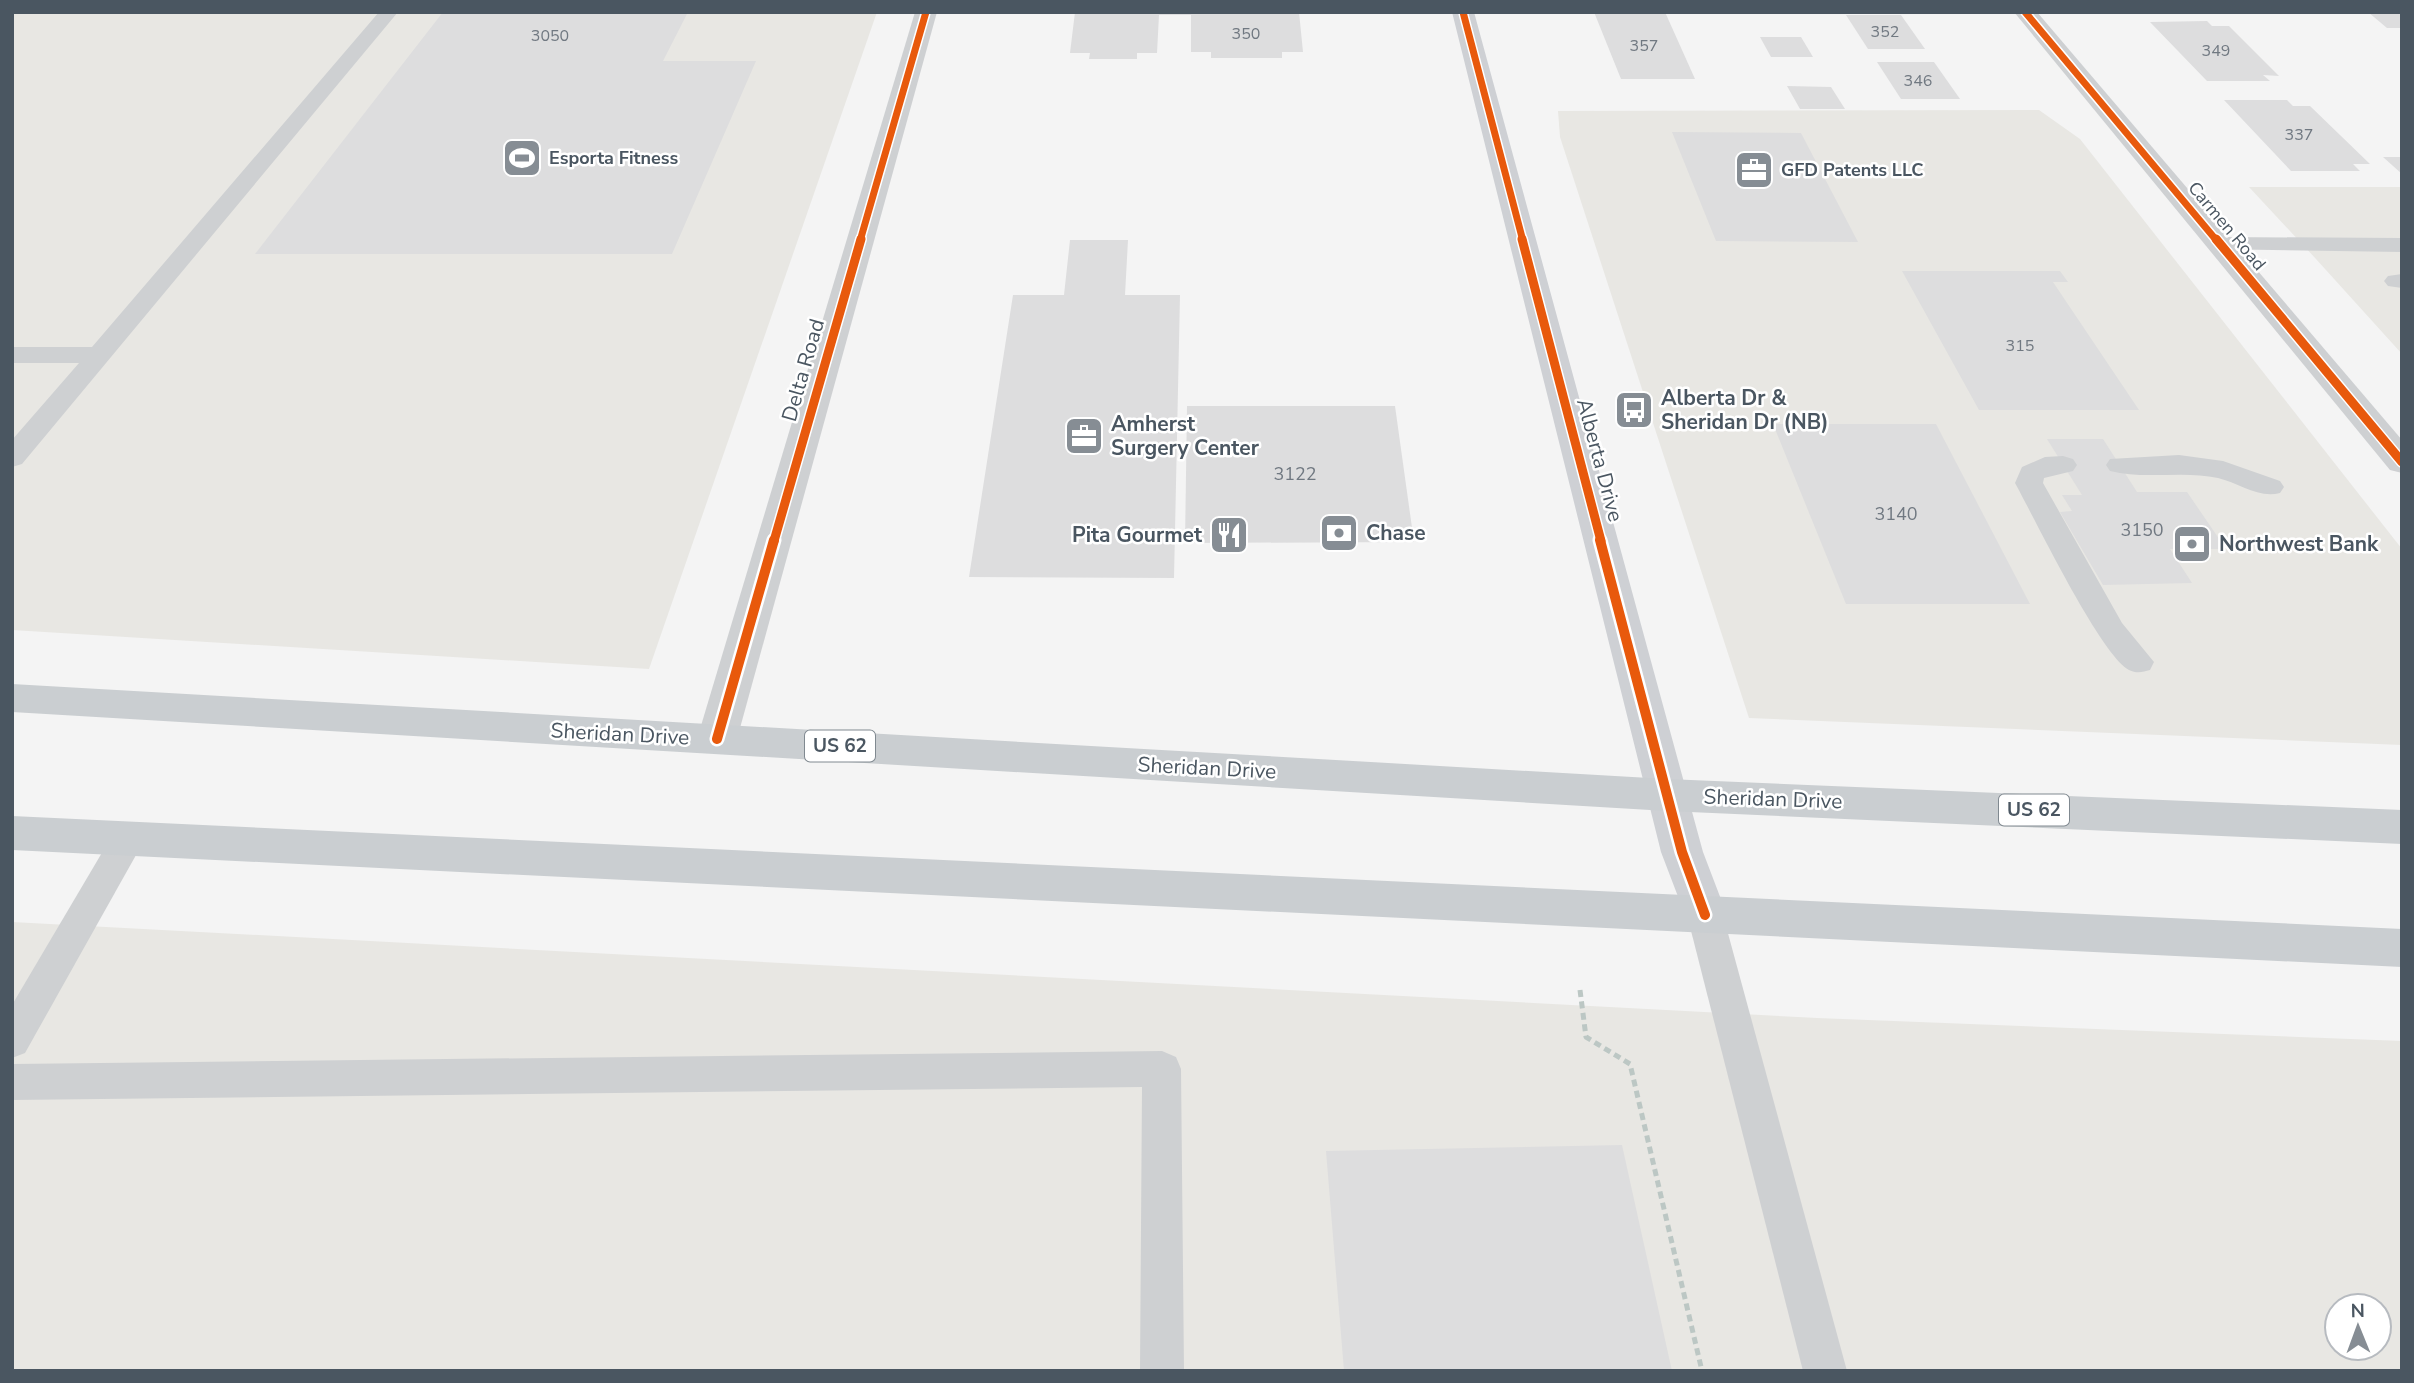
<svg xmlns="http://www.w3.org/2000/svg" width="2414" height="1383" font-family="'Nunito Sans',sans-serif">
<rect width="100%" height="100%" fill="#f4f4f4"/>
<g fill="#e8e7e3" fill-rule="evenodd">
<polygon points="12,12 877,12 649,669 12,630"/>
<polygon points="2039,110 2080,139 2402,549 2402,745 1749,718 1560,137 1558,111"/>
<polygon points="2249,187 2402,187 2402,354 2316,259"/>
<path d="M12,922L1817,1018L2402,1041V1371H12ZM2337,1306H2379V1348H2337Z"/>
</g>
<g fill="#ddddde">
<polygon points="443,12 688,12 663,61 756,61 672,254 255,254"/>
<polygon points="1075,12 1299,12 1303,52 1282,52 1282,58 1211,58 1211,52 1191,52 1191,15 1159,15 1157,53 1137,53 1137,59 1089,59 1090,53 1070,53"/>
<polygon points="1594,12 1665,12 1695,79 1621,79"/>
<polygon points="2368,12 2402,12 2402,28 2387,28"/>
<polygon points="1846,15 1901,15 1925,49 1868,49"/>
<polygon points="2207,21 2212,26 2229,26 2279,76 2263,75 2270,81 2207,81 2150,22"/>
<polygon points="1760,37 1801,37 1813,57 1771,57"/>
<polygon points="1877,62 1934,62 1960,99 1901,99"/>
<polygon points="1787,86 1831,87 1845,109 1800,109"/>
<polygon points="2224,100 2287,100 2293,106 2310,106 2370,164 2353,164 2360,171 2291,171"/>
<polygon points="1672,132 1801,133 1858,242 1716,241"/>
<polygon points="2383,157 2402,157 2402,174"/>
<polygon points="1070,240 1128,240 1125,295 1180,295 1174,578 969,577 1013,295 1064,295"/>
<polygon points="1902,271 2060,271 2068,282 2053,282 2139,410 1979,410"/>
<polygon points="1187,406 1395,406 1414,542 1185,543"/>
<polygon points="1773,424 1936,424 2030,604 1846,604"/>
<polygon points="2047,439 2103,439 2137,492 2187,492 2226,549 2170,549 2192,583 2103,585 2060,512 2072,511 2062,495 2082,495"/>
<polygon points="1622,1145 1672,1371 1344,1371 1326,1151"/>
</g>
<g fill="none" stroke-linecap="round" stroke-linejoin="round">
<polyline stroke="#bcc7c4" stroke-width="5" stroke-dasharray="7 4.5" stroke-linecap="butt" points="1580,990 1586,1037 1630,1064 1702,1371"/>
<g fill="#ced0d2" fill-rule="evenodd">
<polygon points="379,12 398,12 22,464 12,467 12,440 79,363 12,363 12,347 92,347"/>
<polygon points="2219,237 2402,238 2402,252 2211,249 2208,244 2211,239"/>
<polygon points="2402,274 2402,288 2388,286 2384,281 2388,276"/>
<path d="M2179,455L2223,461L2280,481L2284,487L2280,493C2259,499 2239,483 2218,478C2183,470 2145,480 2110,471L2106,465L2110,459Z"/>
<path d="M2063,456L2073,459L2077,465L2073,471L2044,478L2043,483L2122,623L2154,662L2150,670C2143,672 2137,674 2129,670C2100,654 2035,519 2015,483L2022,467L2045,457Z"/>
<polygon points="128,825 140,829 145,839 25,1053 12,1058 12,1005 116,829"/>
<polygon points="1705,900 1718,904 1723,915 1847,1371 1803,1371 1687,915 1692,904"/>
<polygon points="1162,1051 1176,1057 1181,1069 1184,1371 1140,1371 1142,1087 12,1100 12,1064"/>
</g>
<g fill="#ced0d2" fill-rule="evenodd">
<polygon points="915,12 937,12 737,739 731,750 717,754 703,750 697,739"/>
<polygon points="2014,12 2037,12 2402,440 2402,473 2390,470"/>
</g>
<polygon fill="#ced0d4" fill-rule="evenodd" points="1452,12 1474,12 1703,852 1727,915 1720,928 1705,933 1690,928 1661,852"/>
<g fill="#caced1" fill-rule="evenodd">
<polygon points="12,684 1667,779 2402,810 2402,844 1667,811 12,712"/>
<polygon points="12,816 2402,929 2402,967 12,850"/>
</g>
<defs>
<g id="cycleway-far2">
<polyline points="1463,12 1523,241"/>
<polyline points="2025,12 2217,241"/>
<polyline points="860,241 926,12"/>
</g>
<g id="cycleway-far1">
<polyline points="1522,239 1601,541"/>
<polyline points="2216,239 2402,462"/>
<polyline points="774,541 861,239"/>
</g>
<g id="cycleway">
<polyline points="1600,540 1682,852 1705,915"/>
<polyline points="717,739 774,540"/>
</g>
</defs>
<use href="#cycleway-far2" stroke="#fff" stroke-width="10"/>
<use href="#cycleway-far1" stroke="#fff" stroke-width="12"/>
<use href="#cycleway" stroke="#fff" stroke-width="15"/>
<use href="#cycleway-far2" stroke="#e8590c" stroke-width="7"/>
<use href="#cycleway-far1" stroke="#e8590c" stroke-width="9"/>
<use href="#cycleway" stroke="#e8590c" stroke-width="10"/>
</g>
<defs>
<symbol id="stadium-square" viewBox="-11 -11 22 22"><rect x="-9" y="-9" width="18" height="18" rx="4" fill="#868d94" stroke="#fff"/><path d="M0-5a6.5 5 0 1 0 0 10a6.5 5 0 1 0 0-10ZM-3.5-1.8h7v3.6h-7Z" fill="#fff"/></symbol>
<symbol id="office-square" viewBox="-11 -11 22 22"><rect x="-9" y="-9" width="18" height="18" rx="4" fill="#868d94" stroke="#fff"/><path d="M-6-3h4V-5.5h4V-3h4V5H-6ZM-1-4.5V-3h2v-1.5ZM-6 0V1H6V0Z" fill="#fff"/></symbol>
<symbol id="bus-square" viewBox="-11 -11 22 22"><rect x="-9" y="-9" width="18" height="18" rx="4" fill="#868d94" stroke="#fff"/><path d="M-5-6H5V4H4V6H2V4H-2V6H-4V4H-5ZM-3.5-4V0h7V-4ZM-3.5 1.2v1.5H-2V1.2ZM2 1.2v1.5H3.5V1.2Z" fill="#fff"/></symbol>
<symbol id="bank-square" viewBox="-11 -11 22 22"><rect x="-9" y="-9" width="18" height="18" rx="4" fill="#868d94" stroke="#fff"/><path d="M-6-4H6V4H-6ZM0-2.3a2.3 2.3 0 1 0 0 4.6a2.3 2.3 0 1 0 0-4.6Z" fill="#fff"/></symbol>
<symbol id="restaurant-square" viewBox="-11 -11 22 22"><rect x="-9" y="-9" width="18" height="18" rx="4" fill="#868d94" stroke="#fff"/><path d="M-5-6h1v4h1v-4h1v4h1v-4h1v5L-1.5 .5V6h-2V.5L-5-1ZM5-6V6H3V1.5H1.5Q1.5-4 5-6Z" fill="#fff"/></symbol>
</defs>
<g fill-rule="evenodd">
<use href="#stadium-square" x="500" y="136" width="44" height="44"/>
<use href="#office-square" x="1732" y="148" width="44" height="44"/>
<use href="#bus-square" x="1612" y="388" width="44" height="44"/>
<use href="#office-square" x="1062" y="414" width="44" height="44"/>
<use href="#bank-square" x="1317" y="511" width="44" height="44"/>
<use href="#restaurant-square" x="1207" y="513" width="44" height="44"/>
<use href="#bank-square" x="2170" y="522" width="44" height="44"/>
</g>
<g text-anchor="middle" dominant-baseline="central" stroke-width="5" stroke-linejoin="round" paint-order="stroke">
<g font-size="16" fill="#707881">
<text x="1885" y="32">352</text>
<text x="1246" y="34">350</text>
<text x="550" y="36">3050</text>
<text x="1644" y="46">357</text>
<text x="2216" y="51">349</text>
<text x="1918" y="81">346</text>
<text x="2299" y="135">337</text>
<text x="2020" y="346">315</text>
</g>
<g font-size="18" font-weight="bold" fill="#4a5661" stroke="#fff" text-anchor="start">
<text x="549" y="158">Esporta Fitness</text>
<text x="1781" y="170">GFD Patents LLC</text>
</g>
<g font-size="18" fill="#4a5661" stroke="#fff">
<text transform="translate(2227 226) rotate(50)">Carmen Road</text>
</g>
<g font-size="18" fill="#707881">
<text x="1295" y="474">3122</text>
<text x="1896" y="514">3140</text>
<text x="2142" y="530">3150</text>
</g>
<g fill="#fff" stroke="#808990" stroke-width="2">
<rect x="805" y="730.5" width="70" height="31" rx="5"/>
<rect x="1999" y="794.5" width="70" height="31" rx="5"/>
</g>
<g font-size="19" font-weight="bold" fill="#4a5661">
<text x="840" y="746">US 62</text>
<text x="2034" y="810">US 62</text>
</g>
<g font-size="21" fill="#4a5661" stroke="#fff">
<text transform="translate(803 370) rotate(-74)">Delta Road</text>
<text transform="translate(1600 460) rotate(75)">Alberta Drive</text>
<text transform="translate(620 734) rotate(3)">Sheridan Drive</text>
<text transform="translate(1207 768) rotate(3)">Sheridan Drive</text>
<text transform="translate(1773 799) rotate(2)">Sheridan Drive</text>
</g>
<g font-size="21" font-weight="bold" fill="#4a5661" stroke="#fff" text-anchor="start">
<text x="1661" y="398">Alberta Dr &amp;<tspan x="1661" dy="24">Sheridan Dr (NB)</tspan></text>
<text x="1111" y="424">Amherst<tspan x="1111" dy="24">Surgery Center</tspan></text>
<text x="1366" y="533">Chase</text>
<text x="1202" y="535" text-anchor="end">Pita Gourmet</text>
<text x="2219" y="544">Northwest Bank</text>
</g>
</g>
<rect width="2414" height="1383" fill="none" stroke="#4a5661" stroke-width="28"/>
<g transform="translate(2358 1327) rotate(359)"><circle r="33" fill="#ffffff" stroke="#b7bbc0" stroke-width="2"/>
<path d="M0-5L12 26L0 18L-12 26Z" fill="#868d94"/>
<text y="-10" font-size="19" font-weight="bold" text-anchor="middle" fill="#4a5661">N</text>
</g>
</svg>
